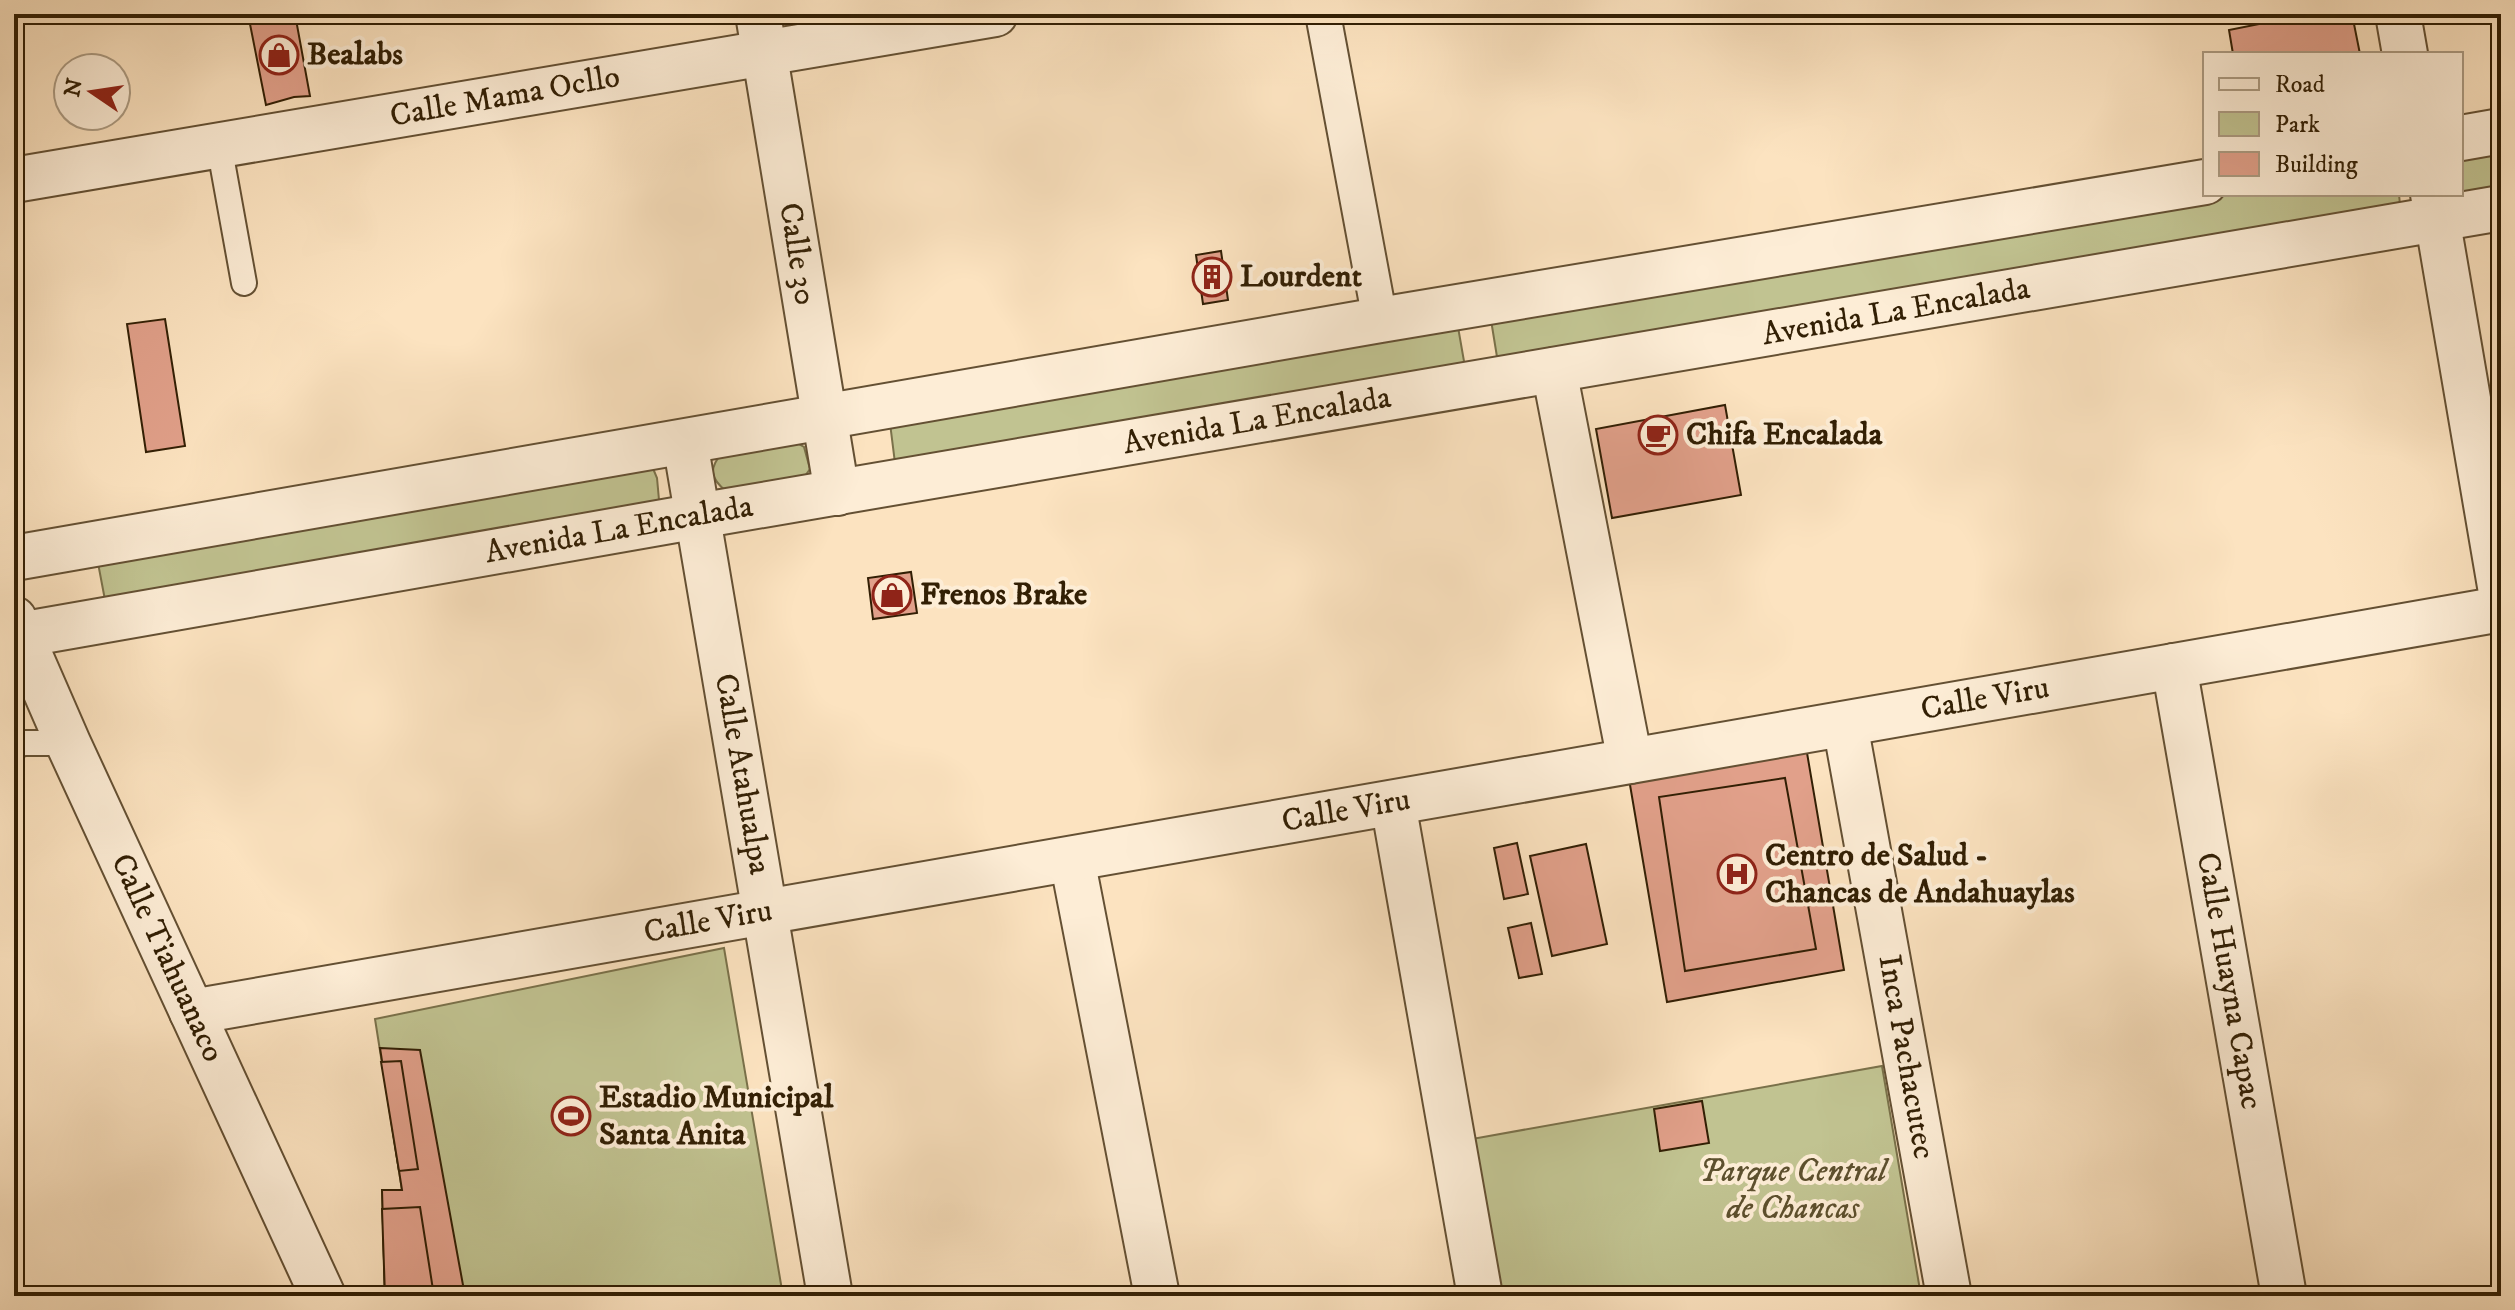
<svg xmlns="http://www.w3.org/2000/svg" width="2515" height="1310" font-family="'IM FELL DW Pica',serif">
<rect width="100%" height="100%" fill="#fce3c0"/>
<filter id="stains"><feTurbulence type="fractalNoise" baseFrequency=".0025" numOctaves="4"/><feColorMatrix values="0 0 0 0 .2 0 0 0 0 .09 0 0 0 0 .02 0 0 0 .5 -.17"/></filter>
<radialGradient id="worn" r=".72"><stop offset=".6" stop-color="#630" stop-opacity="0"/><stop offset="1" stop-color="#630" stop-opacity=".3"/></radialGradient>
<g fill="#c1c391" stroke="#7a714a" stroke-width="2">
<polygon points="2501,148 2501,192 2461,194 2461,155"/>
<polygon points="2235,194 2399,194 2400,205 1498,363 1491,320"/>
<polygon points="1458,327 1465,367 895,463 890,423"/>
<path d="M797,443L804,447L810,469L805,476L726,491C711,479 708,469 722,453Z"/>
<polygon points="652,466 657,478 659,500 655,503 105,600 98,563"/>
<polygon points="724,948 783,1296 385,1296 382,1190 402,1190 375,1019"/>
<polygon points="1882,1066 1921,1296 1499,1296 1472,1139"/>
</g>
<g fill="#e1a08a" stroke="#321f04" stroke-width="2">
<polygon points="248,14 295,14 310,96 294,97 266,105"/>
<polygon points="2309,14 2352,14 2360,54 2233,54 2229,30"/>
<polygon points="1221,251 1228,300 1203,304 1196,255"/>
<polygon points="165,319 185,446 146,452 127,324"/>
<polygon points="1725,405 1741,495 1612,518 1596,429"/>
<polygon points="911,572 917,613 873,619 868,578"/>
<polygon points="1806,747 1844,970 1667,1002 1629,779"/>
<polygon points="1785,778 1816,949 1685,971 1659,797"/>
<polygon points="1517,843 1528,894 1504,899 1494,848"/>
<polygon points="1586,844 1607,944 1552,956 1530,856"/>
<polygon points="1531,923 1542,974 1519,978 1508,928"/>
<polygon points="380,1048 420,1050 465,1296 385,1296 382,1190 402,1190"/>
<polygon points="401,1061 418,1169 399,1171 381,1062"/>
<polygon points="1702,1101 1709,1143 1660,1151 1654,1109"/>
<polygon points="420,1207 434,1296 385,1296 382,1209"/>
</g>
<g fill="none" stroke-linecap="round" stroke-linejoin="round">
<defs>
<g id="service">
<polyline points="219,145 244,283"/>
<polyline points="14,746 24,743 68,743"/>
</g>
<polyline id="pedestrian" points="1323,14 1380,320"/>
<g id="minor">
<polyline points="758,14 837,493"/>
<polyline points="2398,14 2405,54"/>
<polyline points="14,180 995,14"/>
<polyline points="2433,194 2501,592"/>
<polyline points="1554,370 1630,761"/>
<polyline points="685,442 830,1296"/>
<polyline points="14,619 68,743 323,1296"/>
<polyline points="2174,666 2284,1296"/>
<polyline points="1845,724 1949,1296"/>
<polyline points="1393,803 1480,1296"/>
<polyline points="1072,859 1157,1296"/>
<polyline points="192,1012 2501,609"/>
</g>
<g id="tertiary">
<polyline points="2461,138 2501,131"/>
<polyline points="14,558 1380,320 2205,182"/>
<polyline points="14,636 698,516 2501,208"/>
</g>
</defs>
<use href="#service" stroke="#645033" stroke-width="28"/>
<use href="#pedestrian" stroke="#645033" stroke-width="38"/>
<use href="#minor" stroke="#645033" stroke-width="48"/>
<use href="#tertiary" stroke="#645033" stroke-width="48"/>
<use href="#service" stroke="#fdedd6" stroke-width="24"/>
<use href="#pedestrian" stroke="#fdedd6" stroke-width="34"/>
<use href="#minor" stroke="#fdedd6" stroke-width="44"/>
<use href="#tertiary" stroke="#fdedd6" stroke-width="44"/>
</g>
<defs>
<symbol id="shop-ring" viewBox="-11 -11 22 22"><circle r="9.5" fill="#fdedd6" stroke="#8f2418" stroke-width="1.5"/><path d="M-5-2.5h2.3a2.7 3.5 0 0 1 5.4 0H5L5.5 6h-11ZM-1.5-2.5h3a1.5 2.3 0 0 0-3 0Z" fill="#8f2418"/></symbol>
<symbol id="building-ring" viewBox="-11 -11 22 22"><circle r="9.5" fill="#fdedd6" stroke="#8f2418" stroke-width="1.5"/><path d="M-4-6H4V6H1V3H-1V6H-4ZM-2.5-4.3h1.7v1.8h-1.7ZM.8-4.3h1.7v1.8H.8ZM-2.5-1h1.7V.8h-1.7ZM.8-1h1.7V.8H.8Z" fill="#8f2418"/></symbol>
<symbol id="cafe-ring" viewBox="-11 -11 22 22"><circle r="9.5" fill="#fdedd6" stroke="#8f2418" stroke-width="1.5"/><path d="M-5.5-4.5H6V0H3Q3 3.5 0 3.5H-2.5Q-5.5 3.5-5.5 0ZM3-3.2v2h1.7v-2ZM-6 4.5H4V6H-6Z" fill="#8f2418"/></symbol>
<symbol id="hospital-ring" viewBox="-11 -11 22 22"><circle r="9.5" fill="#fdedd6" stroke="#8f2418" stroke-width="1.5"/><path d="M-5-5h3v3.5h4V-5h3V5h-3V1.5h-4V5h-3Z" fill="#8f2418"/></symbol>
<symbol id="stadium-ring" viewBox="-11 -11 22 22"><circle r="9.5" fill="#fdedd6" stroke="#8f2418" stroke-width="1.5"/><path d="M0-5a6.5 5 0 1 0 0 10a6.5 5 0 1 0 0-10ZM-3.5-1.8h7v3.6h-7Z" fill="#8f2418"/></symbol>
</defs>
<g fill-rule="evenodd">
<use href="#shop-ring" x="257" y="33" width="44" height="44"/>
<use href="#building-ring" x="1190" y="255" width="44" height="44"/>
<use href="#cafe-ring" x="1636" y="413" width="44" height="44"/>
<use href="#shop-ring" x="870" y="573" width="44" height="44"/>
<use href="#hospital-ring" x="1715" y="852" width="44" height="44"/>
<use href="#stadium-ring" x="549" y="1094" width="44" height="44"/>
</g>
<g text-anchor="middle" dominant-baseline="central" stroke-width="8" stroke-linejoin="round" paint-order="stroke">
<g font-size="32" font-weight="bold" fill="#321f04" stroke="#fdedd6" text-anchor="start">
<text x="307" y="55">Bealabs</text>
<text x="1240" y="277">Lourdent</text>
<text x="1686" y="435">Chifa Encalada</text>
<text x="920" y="595">Frenos Brake</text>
<text x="1765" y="856">Centro de Salud -<tspan x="1765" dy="37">Chancas de Andahuaylas</tspan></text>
<text x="599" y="1098">Estadio Municipal<tspan x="599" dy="37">Santa Anita</tspan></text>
</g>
<g font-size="32" fill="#321f04" stroke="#fdedd6">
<text transform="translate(505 97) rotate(-10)">Calle Mama Ocllo</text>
<text transform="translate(797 254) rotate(81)">Calle 30</text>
<text transform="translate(1896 312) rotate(-10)">Avenida La Encalada</text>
<text transform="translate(1257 421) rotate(-10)">Avenida La Encalada</text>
<text transform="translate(619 530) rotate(-10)">Avenida La Encalada</text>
<text transform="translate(1985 699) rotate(-10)">Calle Viru</text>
<text transform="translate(742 774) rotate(80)">Calle Atahualpa</text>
<text transform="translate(1346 811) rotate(-10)">Calle Viru</text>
<text transform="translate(708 922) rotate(-10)">Calle Viru</text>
<text transform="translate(167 958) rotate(65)">Calle Tiahuanaco</text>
<text transform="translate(2229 981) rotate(80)">Calle Huayna Capac</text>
<text transform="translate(1906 1057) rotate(80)">Inca Pachacutec</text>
</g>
<g font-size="32" font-style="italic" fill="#5d502e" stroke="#fdedd6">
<text x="1793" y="1172">Parque Central<tspan x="1793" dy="37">de Chancas</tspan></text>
</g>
</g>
<rect width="2515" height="1310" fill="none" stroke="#fce3c0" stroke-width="48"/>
<rect x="16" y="16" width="2483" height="1278" fill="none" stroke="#321f04" stroke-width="4"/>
<rect x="24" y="24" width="2467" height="1262" fill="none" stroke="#321f04" stroke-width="2"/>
<rect x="2203" y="52" width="260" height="144" fill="#fdedd6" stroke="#ac9b82" stroke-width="2"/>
<rect x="2219" y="78" width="40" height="12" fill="#fdedd6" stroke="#ac9b82" stroke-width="2"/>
<text x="2275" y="92" font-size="24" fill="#321f04">Road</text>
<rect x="2219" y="112" width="40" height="24" fill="#c1c391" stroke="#ac9b82" stroke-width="2"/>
<text x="2275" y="132" font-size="24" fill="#321f04">Park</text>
<rect x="2219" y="152" width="40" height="24" fill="#e1a08a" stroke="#ac9b82" stroke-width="2"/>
<text x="2275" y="172" font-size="24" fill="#321f04">Building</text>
<g transform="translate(92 92) rotate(283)"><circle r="38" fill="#fdedd6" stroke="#ac9b82" stroke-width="2"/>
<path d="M0-6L14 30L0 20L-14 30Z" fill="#8f2418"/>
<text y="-12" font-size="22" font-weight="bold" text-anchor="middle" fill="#321f04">N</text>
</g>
<rect width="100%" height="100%" filter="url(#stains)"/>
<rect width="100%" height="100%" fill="url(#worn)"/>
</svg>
